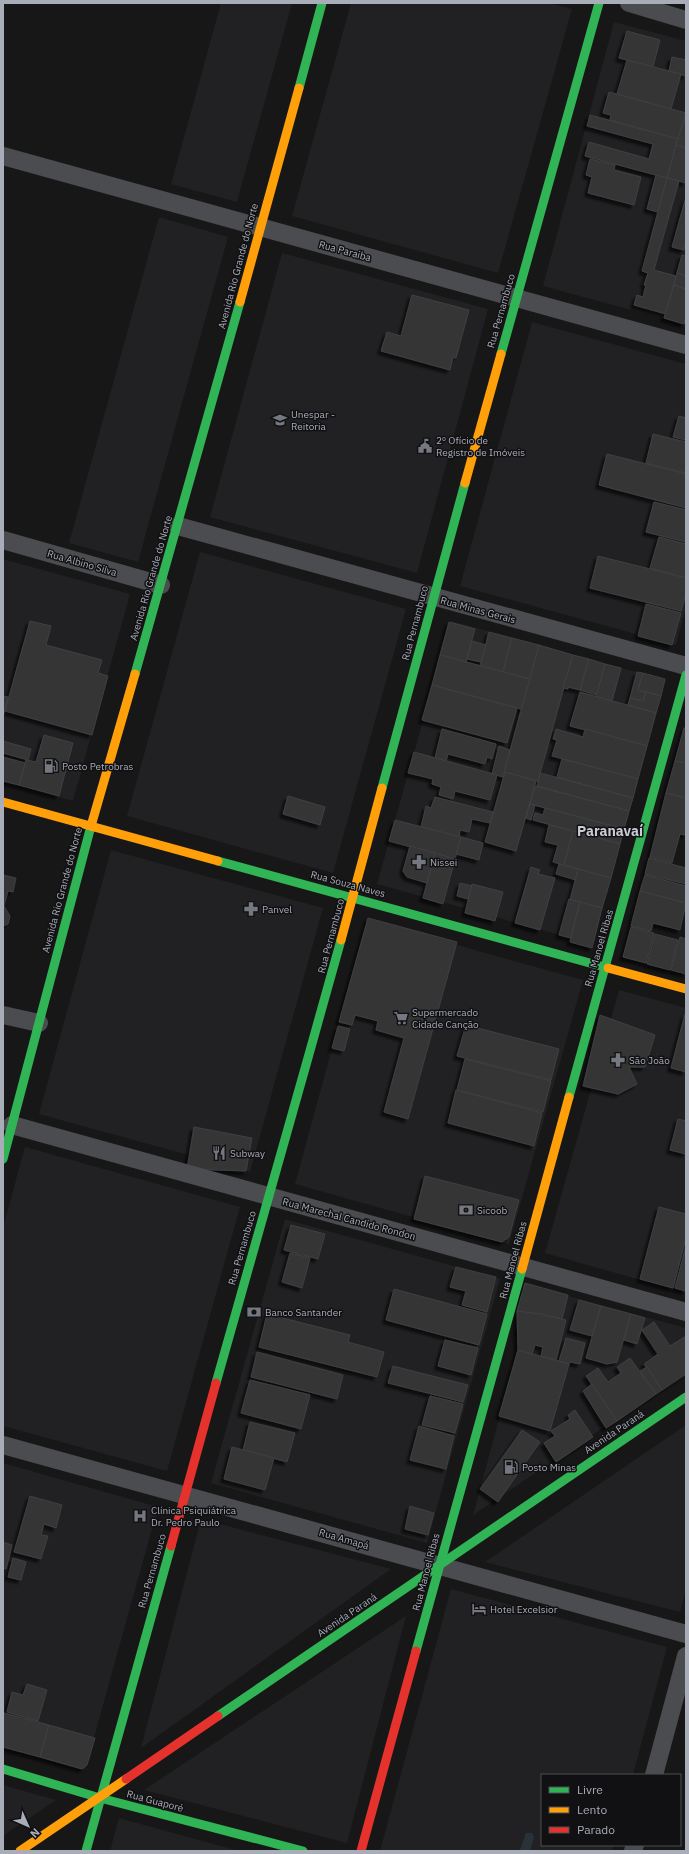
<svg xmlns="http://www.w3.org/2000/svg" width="689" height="1854" font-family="'IBM Plex Sans',sans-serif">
<defs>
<filter id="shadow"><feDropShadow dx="-3.5" dy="3.5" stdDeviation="1" flood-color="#0009"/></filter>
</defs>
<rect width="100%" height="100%" fill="#171717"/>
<g fill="#212123">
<polygon points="221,3 292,3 237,202 171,184"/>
<polygon points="351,3 548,3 572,9 498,273 292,216"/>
<polygon points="614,22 686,41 686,325 543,286"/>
<polygon points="159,217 228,237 138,562 69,543"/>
<polygon points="282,253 488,309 417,573 210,517"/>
<polygon points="532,322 686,364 686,607 676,645 460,586"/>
<polygon points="200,552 406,609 333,873 127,816"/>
<polygon points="3,559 130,594 73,801 3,782"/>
<polygon points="451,621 666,680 593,944 377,884"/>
<polygon points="111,850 323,908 250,1172 39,1114"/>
<polygon points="367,920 583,980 509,1244 295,1184"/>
<polygon points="619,990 686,1008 686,1293 545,1253"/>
<polygon points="25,1147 240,1207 167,1471 3,1426 3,1227"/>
<polygon points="285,1219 500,1279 427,1543 211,1483"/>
<polygon points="535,1287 686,1328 686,1372 473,1515"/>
<polygon points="686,1425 686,1588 680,1612 485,1562"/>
<polygon points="3,1463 158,1507 85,1770 3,1748"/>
<polygon points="201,1519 391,1569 141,1748"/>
<polygon points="451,1589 667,1647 633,1775 542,1775 542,1845 614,1845 612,1851 380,1851"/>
<polygon points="406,1616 347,1843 144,1790"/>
<polygon points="3,1785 56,1800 3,1836"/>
<polygon points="119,1818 239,1851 110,1851"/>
</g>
<polygon fill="#2a3239" points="526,1833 532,1833 534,1837 530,1851 520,1850"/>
<g fill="#353536" stroke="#3f4043" filter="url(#shadow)">
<polygon points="627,31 660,40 653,67 619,58"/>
<polygon points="672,57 686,60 686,76 669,71"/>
<polygon points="627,60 681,74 671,109 617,94"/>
<polygon points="609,92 686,113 678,139 610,120 611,115 603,113"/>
<polygon points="590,115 678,139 667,178 585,156 589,142 649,159 653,144 587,126"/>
<polygon points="685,116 686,116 686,148 676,145"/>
<polygon points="676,145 686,148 686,183 667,178"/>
<polygon points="590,159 615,165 614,170 641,177 634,205 588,193 592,177 586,175"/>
<polygon points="656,175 667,178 658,212 647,209"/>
<polygon points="667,178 679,181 654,270 676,276 666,314 634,305 637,295 643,297 646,285 644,285 648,273 642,271"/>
<polygon points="686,197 686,241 684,250 672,247"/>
<polygon points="682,255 686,256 686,276 677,273"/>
<polygon points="677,273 686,276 686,289 674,285"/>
<polygon points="674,285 686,289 686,317 684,324 664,318"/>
<polygon points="412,295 469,310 456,358 453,357 450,370 381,351 387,332 401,336"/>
<polygon points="679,416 686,418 686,440 673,437"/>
<polygon points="653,434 686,442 686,473 646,463"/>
<polygon points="607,454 686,474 686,508 599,485"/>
<polygon points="654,502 686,510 686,542 646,532"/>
<polygon points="659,537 686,544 686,578 650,568"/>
<polygon points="598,556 686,578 686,594 681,611 590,588"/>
<polygon points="646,604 681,613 672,645 638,636"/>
<polygon points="30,621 51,626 46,645 102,660 98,673 108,676 92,735 5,711"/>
<polygon points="449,622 475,629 466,662 440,655"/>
<polygon points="489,632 512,638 503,672 480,666"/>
<polygon points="512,638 539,645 530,679 503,672"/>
<polygon points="472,641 486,645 481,662 467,659"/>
<polygon points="539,645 573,655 538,781 504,772"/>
<polygon points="440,655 530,679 521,709 432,685"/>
<polygon points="573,655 589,659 580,690 568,687 568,689 563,688"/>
<polygon points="589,659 605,664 597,695 580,690"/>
<polygon points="605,664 621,668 612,701 596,697"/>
<polygon points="637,672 643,673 638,690 646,692 643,701 630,698"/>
<polygon points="643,673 665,679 661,696 638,690"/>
<polygon points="432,685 517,708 507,743 422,720"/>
<polygon points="580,692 656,713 647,746 570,726"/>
<polygon points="646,692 661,696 656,713 628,705 630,698 643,701"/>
<polygon points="3,696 8,697 3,717"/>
<polygon points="684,728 686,728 686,763 675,761"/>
<polygon points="442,729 496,744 492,759 487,757 485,764 448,754 446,761 435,758"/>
<polygon points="556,729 583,737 585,729 647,746 638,779 552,756 557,740 553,739"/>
<polygon points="44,735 73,743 59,796 19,785 26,760 36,762"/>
<polygon points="3,741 31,749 28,760 3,753"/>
<polygon points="499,746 510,750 503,777 492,774"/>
<polygon points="414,752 497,775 490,800 455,791 453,799 439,795 441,787 432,784 433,779 408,773"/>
<polygon points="3,757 25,763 19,785 3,781"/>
<polygon points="562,759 638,779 633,798 557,777"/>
<polygon points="675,761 686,763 686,798 666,793"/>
<polygon points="505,772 536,781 516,851 485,842"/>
<polygon points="540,773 633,798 629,811 537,786"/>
<polygon points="535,786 629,811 624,829 530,804"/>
<polygon points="666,793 686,798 686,835 680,834 672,863 650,857"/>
<polygon points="288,796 325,807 320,825 283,814"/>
<polygon points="435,797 493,812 490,823 472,819 469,832 460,830 459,837 421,827 426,806 431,808"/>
<polygon points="530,804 535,805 531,820 526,818"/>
<polygon points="545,808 624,829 620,844 533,820 535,813 543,815"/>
<polygon points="395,820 461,837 455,859 389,841"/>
<polygon points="549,825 573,831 564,865 553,862 558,845 545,842"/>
<polygon points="573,831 620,844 611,878 564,865"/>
<polygon points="461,837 483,843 479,860 456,854"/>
<polygon points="410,846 435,853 427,883 407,877 403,871"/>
<polygon points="435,853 455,859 443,904 423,898"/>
<polygon points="649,858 686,868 686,884 645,874"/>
<polygon points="559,864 578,869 576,880 556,874"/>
<polygon points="531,867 540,870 538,874 555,878 540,930 515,923"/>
<polygon points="578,869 611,878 602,908 570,900"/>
<polygon points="3,875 16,878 13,892 8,891 4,906 10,916 8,924 3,926"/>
<polygon points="645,875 686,886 686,903 640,891"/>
<polygon points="460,883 472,886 468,899 457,896"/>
<polygon points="472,884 503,892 495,921 465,913"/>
<polygon points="640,891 686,903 680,930 653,923 651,931 631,926"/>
<polygon points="569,899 580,902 571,938 559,935"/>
<polygon points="580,902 602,908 592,948 570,942"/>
<polygon points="368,918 457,942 408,1119 384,1112 404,1038 376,1030 378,1021 355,1015 352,1025 339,1022"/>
<polygon points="631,927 654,933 646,963 623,957"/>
<polygon points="655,934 678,940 670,970 647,964"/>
<polygon points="680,937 686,939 686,974 671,970"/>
<polygon points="685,1014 686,1014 686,1072 671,1068"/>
<polygon points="600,1015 655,1035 645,1067 629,1067 637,1084 618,1094 583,1086"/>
<polygon points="466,1025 559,1049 551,1080 457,1056"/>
<polygon points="338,1026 350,1029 344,1051 332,1048"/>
<polygon points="465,1059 551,1081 543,1112 457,1090"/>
<polygon points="456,1090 542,1113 534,1146 448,1123"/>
<polygon points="678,1119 686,1121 686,1154 670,1150"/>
<polygon points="194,1127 252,1138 246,1171 187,1169"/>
<polygon points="425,1176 519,1200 509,1237 502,1242 414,1219"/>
<polygon points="659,1207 686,1214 686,1238 673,1288 640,1279"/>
<polygon points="291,1225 325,1234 318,1259 284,1250"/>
<polygon points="686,1246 686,1291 675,1288"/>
<polygon points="290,1253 310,1258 302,1288 282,1282"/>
<polygon points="456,1267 496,1277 487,1312 462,1305 466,1291 450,1287"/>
<polygon points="525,1283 568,1295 562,1319 517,1311"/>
<polygon points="394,1289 487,1314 479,1345 386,1320"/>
<polygon points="579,1300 601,1306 592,1336 570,1330"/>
<polygon points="601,1306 631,1314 617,1362 607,1364 586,1358"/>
<polygon points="517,1311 541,1314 566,1320 556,1360 541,1356 543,1347 535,1345 532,1354 518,1350"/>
<polygon points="267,1314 350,1335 348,1342 384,1352 377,1377 259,1347"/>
<polygon points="631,1314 645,1318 637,1344 624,1340"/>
<polygon points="654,1322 670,1346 686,1336 686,1374 662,1390 644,1364 658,1354 642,1330"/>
<polygon points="566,1338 585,1343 580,1364 570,1362 569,1364 559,1361"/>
<polygon points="445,1340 478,1348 471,1375 438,1366"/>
<polygon points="518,1350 569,1364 550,1431 499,1416"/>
<polygon points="257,1352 343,1375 337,1399 251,1377"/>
<polygon points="630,1358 656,1394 617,1421 586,1376 598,1368 608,1382 621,1373 617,1367"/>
<polygon points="393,1366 468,1385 463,1402 388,1383"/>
<polygon points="647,1367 662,1390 656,1394 640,1371"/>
<polygon points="250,1380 310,1395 301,1429 241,1413"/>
<polygon points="592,1384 617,1421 606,1428 583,1391"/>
<polygon points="430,1396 463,1404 455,1433 422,1425"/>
<polygon points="575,1410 593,1437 556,1462 544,1443 555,1436 551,1431 570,1419 568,1415"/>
<polygon points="250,1422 295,1433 287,1462 243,1450"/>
<polygon points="419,1426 454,1436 446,1469 410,1460"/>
<polygon points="522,1430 540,1442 498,1502 480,1489"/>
<polygon points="232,1447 274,1458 265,1490 224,1479"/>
<polygon points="30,1496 62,1505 56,1528 44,1524 41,1535 48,1536 41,1559 14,1552"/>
<polygon points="410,1506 434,1513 428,1535 405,1529"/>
<polygon points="3,1542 12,1545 6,1569 3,1568"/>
<polygon points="13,1558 26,1562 21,1580 8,1577"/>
<polygon points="27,1684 47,1690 38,1721 7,1712 12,1692 23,1695"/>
<polygon points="4,1713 49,1725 40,1757 3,1747"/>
<polygon points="49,1725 95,1738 87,1765 82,1769 40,1757"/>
</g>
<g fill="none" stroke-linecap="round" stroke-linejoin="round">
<g stroke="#4b4c50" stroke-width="18">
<polyline points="629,3 686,20"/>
<polyline points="3,156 686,345"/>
<polyline points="178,526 686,666"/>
<polyline points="3,540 161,585"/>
<polyline points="3,1015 39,1023"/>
<polyline points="12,1125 686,1312"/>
<polyline points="3,1445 686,1634"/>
<polyline points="654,1775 686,1656"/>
<polyline points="633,1851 635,1845"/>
</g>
<g stroke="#30b455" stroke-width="9">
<polyline points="299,88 322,3"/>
<polyline points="501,354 599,3"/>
<polyline points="135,674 240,302"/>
<polyline points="382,788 465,483"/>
<polyline points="218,861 608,968"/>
<polyline points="569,1097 686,675"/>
<polyline points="3,1159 91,826"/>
<path d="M216,1383C257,1236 300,1088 341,940"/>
<polyline points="416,1651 522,1269"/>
<polyline points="218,1716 686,1397"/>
<polyline points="3,1769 100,1798 303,1851"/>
<polyline points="86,1851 171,1546"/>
</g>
<g stroke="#ff9f0a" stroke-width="9">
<polyline points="240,302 299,88"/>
<polyline points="465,483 501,354"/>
<polyline points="3,802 218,861"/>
<polyline points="91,826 135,674"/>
<polyline points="341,940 382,788"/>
<polyline points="608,968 686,989"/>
<polyline points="522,1269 569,1097"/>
<polyline points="20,1851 126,1779"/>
</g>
<g stroke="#e5322d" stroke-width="9">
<polyline points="171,1546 216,1383"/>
<polyline points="126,1779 218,1716"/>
<polyline points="361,1851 416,1651"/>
</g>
</g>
<defs>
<symbol id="university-bare" viewBox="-9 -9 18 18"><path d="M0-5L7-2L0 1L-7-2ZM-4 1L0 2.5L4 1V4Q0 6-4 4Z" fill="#757880" stroke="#111113" stroke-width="2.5" paint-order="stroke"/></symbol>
<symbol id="civic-bare" viewBox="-9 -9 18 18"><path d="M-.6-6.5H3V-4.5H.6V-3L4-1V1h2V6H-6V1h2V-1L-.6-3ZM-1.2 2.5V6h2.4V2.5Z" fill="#757880" stroke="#111113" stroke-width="2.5" paint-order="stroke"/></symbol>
<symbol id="fuel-bare" viewBox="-9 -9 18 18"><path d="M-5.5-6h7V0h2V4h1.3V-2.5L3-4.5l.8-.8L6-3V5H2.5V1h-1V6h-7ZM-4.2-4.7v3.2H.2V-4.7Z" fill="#757880" stroke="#111113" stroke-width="2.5" paint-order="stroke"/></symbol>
<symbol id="pharmacy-bare" viewBox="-9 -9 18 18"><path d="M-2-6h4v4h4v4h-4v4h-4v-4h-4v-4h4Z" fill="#757880" stroke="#111113" stroke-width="2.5" paint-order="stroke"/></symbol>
<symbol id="supermarket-bare" viewBox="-9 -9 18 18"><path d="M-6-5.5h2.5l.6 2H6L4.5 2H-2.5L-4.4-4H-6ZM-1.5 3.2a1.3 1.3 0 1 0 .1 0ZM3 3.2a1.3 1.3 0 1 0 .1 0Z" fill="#757880" stroke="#111113" stroke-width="2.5" paint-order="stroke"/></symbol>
<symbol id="restaurant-bare" viewBox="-9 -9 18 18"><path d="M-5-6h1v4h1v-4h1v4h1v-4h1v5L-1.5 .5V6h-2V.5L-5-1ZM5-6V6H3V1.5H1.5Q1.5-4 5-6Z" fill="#757880" stroke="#111113" stroke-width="2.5" paint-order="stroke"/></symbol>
<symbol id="bank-bare" viewBox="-9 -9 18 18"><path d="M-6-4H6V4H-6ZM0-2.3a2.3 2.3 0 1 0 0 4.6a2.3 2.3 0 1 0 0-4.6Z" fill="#757880" stroke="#111113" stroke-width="2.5" paint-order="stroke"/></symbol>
<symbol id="hospital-bare" viewBox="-9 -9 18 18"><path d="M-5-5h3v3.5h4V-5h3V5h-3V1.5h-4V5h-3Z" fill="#757880" stroke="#111113" stroke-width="2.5" paint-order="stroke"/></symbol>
<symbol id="hotel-bare" viewBox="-9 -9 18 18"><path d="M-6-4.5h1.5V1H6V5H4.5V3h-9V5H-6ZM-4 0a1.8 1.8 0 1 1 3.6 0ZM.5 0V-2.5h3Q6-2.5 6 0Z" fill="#757880" stroke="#111113" stroke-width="2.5" paint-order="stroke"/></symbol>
</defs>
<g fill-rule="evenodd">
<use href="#university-bare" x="270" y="410" width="20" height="20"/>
<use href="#civic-bare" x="415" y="436" width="20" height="20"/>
<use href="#fuel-bare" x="41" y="756" width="20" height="20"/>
<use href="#pharmacy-bare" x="409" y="852" width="20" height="20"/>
<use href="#pharmacy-bare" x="241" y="899" width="20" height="20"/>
<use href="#supermarket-bare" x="391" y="1008" width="20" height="20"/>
<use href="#pharmacy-bare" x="608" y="1050" width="20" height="20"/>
<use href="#restaurant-bare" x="209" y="1143" width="20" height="20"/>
<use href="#bank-bare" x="456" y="1200" width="20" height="20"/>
<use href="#bank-bare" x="244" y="1302" width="20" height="20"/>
<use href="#fuel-bare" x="501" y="1457" width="20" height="20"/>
<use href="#hospital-bare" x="130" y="1506" width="20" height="20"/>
<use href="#hotel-bare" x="469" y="1599" width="20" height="20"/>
</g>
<g text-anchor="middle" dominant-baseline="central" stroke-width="3" stroke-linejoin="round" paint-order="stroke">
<g font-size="10" fill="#a8adb8" stroke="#111113">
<text transform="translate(345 251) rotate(15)">Rua Paraiba</text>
<text transform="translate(238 266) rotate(-75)">Avenida Rio Grande do Norte</text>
<text transform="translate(501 311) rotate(-74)">Rua Pernambuco</text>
<text transform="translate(82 563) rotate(16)">Rua Albino Silva</text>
<text transform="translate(151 578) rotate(-74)">Avenida Rio Grande do Norte</text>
<text transform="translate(478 610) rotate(15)">Rua Minas Gerais</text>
<text transform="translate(415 623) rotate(-75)">Rua Pernambuco</text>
<text transform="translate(348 884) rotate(15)">Rua Souza Naves</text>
<text transform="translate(62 890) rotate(-75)">Avenida Rio Grande do Norte</text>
<text transform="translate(331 936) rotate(-75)">Rua Pernambuco</text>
<text transform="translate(599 948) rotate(-74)">Rua Manoel Ribas</text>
<text transform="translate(349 1219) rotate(15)">Rua Marechal Candido Rondon</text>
<text transform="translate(242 1248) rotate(-74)">Rua Pernambuco</text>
<text transform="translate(513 1260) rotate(-75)">Rua Manoel Ribas</text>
<text transform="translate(614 1432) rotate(-34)">Avenida Paraná</text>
<text transform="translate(344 1539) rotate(16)">Rua Amapá</text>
<text transform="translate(152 1571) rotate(-74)">Rua Pernambuco</text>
<text transform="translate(426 1572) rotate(-75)">Rua Manoel Ribas</text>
<text transform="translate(347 1615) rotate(-34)">Avenida Paraná</text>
<text transform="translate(155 1801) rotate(15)">Rua Guaporé</text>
</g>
<g font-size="10" fill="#a8adb8" stroke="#111113" text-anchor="start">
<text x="291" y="414">Unespar -<tspan x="291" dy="12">Reitoria</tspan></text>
<text x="436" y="440">2º Ofício de<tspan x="436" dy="12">Registro de Imóveis</tspan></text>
<text x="62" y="766">Posto Petrobras</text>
<text x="430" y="862">Nissei</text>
<text x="262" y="909">Panvel</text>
<text x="412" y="1012">Supermercado<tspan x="412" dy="12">Cidade Canção</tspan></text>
<text x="629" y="1060">São João</text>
<text x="230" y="1153">Subway</text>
<text x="477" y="1210">Sicoob</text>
<text x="265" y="1312">Banco Santander</text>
<text x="522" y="1467">Posto Minas</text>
<text x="151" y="1510">Clínica Psiquiátrica<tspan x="151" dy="12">Dr. Pedro Paulo</tspan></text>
<text x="490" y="1609">Hotel Excelsior</text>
</g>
<g font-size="14" font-weight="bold" fill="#c9ccd4" stroke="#111113">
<text x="610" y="831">Paranavaí</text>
</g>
</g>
<rect width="689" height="1854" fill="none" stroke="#a8adb8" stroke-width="8"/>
<rect x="541" y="1774" width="140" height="72" fill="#111113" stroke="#4d4f55"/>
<rect x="549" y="1787" width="20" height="6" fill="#30b455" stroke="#4d4f55"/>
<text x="577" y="1794" font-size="12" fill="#a8adb8">Livre</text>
<rect x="549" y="1807" width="20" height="6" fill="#ff9f0a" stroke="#4d4f55"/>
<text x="577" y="1814" font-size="12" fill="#a8adb8">Lento</text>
<rect x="549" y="1827" width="20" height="6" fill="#e5322d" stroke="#4d4f55"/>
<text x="577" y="1834" font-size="12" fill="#a8adb8">Parado</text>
<g transform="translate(28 1826) rotate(135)" stroke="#111113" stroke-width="3" paint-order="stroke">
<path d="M0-3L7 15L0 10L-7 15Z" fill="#a8adb8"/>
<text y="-6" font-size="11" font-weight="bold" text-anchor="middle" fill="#a8adb8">N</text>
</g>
</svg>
